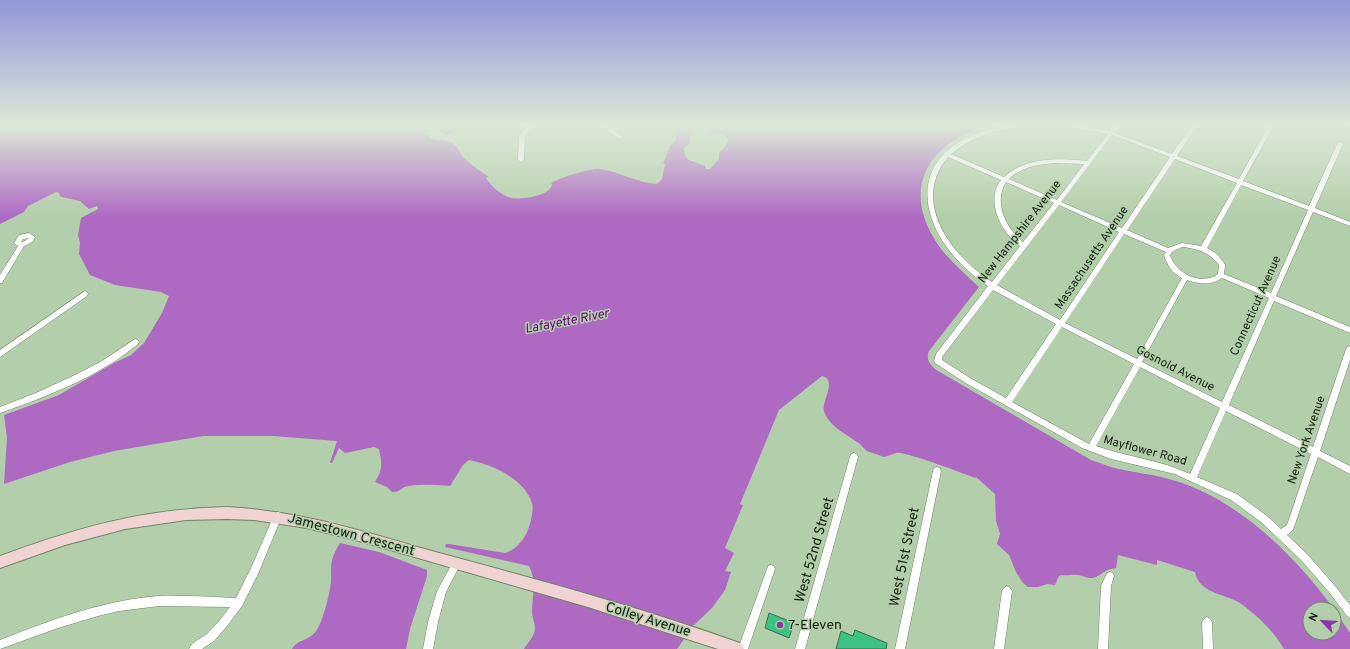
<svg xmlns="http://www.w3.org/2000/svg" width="1350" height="649" font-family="Overpass,sans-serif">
<rect width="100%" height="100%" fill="#b3ceaa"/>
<g fill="#ae69c3">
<path d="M0,126H388L386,128L393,126H455V131L448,135L433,129L423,134L430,137L429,138C435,141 444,139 451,142C457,145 459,152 463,157C470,164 480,171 489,177L486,178C492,187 501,195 511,198C520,200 552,196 552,184L551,183C559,178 590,168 599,169C619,171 636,183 657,184L662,179L665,164L663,163C669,154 666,148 676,140L677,130L670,127L663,126H689L692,132C688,141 694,142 684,148L685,156L689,160L705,166L706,169H710L719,159V153L727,144L728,139L725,135L711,132L706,126H986C931,142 901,186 935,240C946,258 963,272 979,287L929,351C925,360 931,366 938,371L1091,460C1098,462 1104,465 1111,467C1133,473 1155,474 1176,481C1240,501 1295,556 1334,609H1310V633H1334V609L1350,633V649H1284C1274,632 1260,618 1244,606C1229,593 1200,596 1195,572L1157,560V565L1118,555L1116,568C1103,570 1106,572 1096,577C1090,580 1084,576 1078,575C1072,574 1068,576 1062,575L1059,576L1055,585L1047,584L1038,587H1028L1023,583L1016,572L1009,555L997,544L1000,534L996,521L995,494L976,477L975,478C965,474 902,450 896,453C892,454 889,456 884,457C879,455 872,453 867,451C864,449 862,446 860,444C848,435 829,427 824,411C821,402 838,379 822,376L779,410L740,504L743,505L725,548L734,553L725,571L731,572L725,590L712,608L694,625L677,649H524C527,644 532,639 534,633C537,627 532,619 532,612C532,596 537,581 529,566L445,547L446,544H449L505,553C516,550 525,539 529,527C531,521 534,509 532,503C525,479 491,464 469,460L463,465L450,486C436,485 422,484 409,486C400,487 402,492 392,492L387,487L375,482C383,469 382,463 379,449L374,447L345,453L339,448L332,463H330L337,441L273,436H203L114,451L70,462L4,484L7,438L4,415L59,395L114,363L131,355L144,343L162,313L169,296L161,292L115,285L90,275L79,254L80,243L78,235L81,218L98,209L97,206L89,209L80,201L62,197L60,196L59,193L56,192L28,206L24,212L0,224Z"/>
<path d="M340,543L379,552L427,570V576L410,629L406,649H292C299,637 311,643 319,626C324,616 330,593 331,581C332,561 329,562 340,543Z"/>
</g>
<g fill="#3cc382" stroke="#426953">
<polygon points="769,613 794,623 789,638 765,628"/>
<polygon points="855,630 887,643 886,649 836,649 841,631 853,636"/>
</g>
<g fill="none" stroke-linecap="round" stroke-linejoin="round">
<defs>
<g id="minor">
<polygon points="527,126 533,126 525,136 524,160 521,162 518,160 519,136"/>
<polygon points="601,126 607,126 623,137 620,139 618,138"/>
<path d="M1004,126H1016L1015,127C991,132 970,138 951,154L1004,177C1025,157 1060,158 1087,161L1108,134L1073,128L1070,126H1081L1110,131L1114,126H1120L1115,133L1172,154L1191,126H1197L1177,156L1239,179L1268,126H1274L1243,181L1309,206L1337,144L1340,142L1342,143L1343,144L1315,208L1350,222V226L1313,212L1276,296L1350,327V333L1274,301L1229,405L1313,447L1346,349L1347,347L1350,346V360L1320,451L1350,466V474L1318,457L1294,527L1293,530L1287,535L1307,554L1335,586L1350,605V618L1347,616L1329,592L1301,560L1261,522L1231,500L1175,474L1111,459L1082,448L964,382L935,363L934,361L936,354L988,286C913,236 896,146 1004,126ZM1112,135L1170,157L1122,228L1061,202ZM948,157L1001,180C985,201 1001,232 1020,246L992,282C952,256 910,202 948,157ZM1175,159L1237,183L1201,246L1182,243L1168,248L1127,230ZM1058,163L1084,164L1057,200L1009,179C1022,166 1041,164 1058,163ZM1006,182L1054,203L1023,242C1006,228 993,203 1006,182ZM1241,185L1308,210L1271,293L1224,274L1225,265L1224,263L1217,254L1207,248ZM1059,205L1119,232L1060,320L997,285ZM1124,234L1166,252L1164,255C1167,265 1172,273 1182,278L1137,359L1065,323ZM1182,247C1197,248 1210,253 1219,265L1218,274C1201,286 1176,274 1170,255L1173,251ZM1222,278L1269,298L1222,402L1142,362L1187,280C1199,284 1211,286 1222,278ZM993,290L1056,324L1006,398L970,378L942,360V357L952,344ZM1062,327L1134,364L1089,444L1012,402ZM1140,367L1220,408L1190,474C1161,460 1127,457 1096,446ZM1226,411L1311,454L1287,525L1281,529L1267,516L1237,494L1197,477Z"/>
<path d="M29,233L35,237C33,242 30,244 24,246L2,283H0V275L18,246L14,243L19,235ZM29,238L25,241L21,242L23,239Z"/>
<polygon points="85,291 87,292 88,294 87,296 0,357 0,350"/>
<path d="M135,339L138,340L139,342L138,344C100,376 46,397 0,413V407L38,392L77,374L102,361Z"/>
<polygon points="854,453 857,454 858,457 805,649 795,649 850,457 851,454"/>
<polygon points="937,467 940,468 941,471 905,649 895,649 933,471 934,468"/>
<path d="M278,512L281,513L282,516L258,574L242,606L227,626L214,641L202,649H189C192,641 203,638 209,632C217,624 223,616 230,607L159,606L119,611L98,616L58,628L0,649V640C51,620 104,600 159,596C184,595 210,597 236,598L251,568L275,513Z"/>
<polygon points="457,559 460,560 461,563 446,592 438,622 433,649 423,649 428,622 437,591 454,560"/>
<polygon points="771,565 774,566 775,569 748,649 738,649 767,569 768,566"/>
<polygon points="1110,572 1113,573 1114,576 1111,586 1108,649 1098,649 1101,586 1107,573"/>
<polygon points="1007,586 1010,588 1012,591 1004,649 994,649 1002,591 1004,588"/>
<polygon points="1207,617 1210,619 1212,622 1213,649 1203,649 1202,622 1204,619"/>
</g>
<path id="secondary" d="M227,507C302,511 368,533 439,553C539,580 639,607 737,642L742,644L744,649H718L588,607L359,541L307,528L254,520L227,519L186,520L125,529L65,545L0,568V556C79,527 143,509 227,507Z"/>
</defs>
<use href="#minor" stroke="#6d8665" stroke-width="1"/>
<use href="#secondary" stroke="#6d8665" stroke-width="2"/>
<use href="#minor" fill="#fff" fill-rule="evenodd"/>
<use href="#secondary" fill="#f2d3d4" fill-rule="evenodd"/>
</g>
<linearGradient id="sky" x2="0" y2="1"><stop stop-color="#9196d9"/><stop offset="0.58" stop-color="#dde9d9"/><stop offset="1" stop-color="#dde9d9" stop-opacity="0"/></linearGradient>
<rect width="1350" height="217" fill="url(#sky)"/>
<circle fill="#8d38a6" stroke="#b3ceaa" stroke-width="1.5" cx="780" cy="625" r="4"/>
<g text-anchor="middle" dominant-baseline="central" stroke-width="3" stroke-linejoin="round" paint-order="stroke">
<g font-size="12" fill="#131d10" stroke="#b3ceaa">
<text transform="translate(1020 232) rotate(-52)">New Hampshire Avenue</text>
<text transform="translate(1092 258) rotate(-56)">Massachusetts Avenue</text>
<text transform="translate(1256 306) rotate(-66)">Connecticut Avenue</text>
<text transform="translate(1175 369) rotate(27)">Gosnold Avenue</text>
<text transform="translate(1307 440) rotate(-71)">New York Avenue</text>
<text transform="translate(1145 451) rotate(15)">Mayflower Road</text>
</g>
<g font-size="13" font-style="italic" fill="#64007b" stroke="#b3ceaa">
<text transform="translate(567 322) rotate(-11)">Lafayette River</text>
</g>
<g font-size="14" fill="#131d10" stroke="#b3ceaa">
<text transform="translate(351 535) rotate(15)">Jamestown Crescent</text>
<text transform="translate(815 550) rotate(-74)">West 52nd Street</text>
<text transform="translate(905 557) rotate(-78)">West 51st Street</text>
<text transform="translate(648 620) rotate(17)">Colley Avenue</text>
</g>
<g font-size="14" fill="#131d10" stroke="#b3ceaa" text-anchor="start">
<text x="788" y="625">7-Eleven</text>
</g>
</g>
<g transform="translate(1322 621) rotate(295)"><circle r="19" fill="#b3ceaa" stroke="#73876c"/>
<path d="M0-3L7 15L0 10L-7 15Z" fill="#8d38a6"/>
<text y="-6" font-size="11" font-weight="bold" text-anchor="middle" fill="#131d10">N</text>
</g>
</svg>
